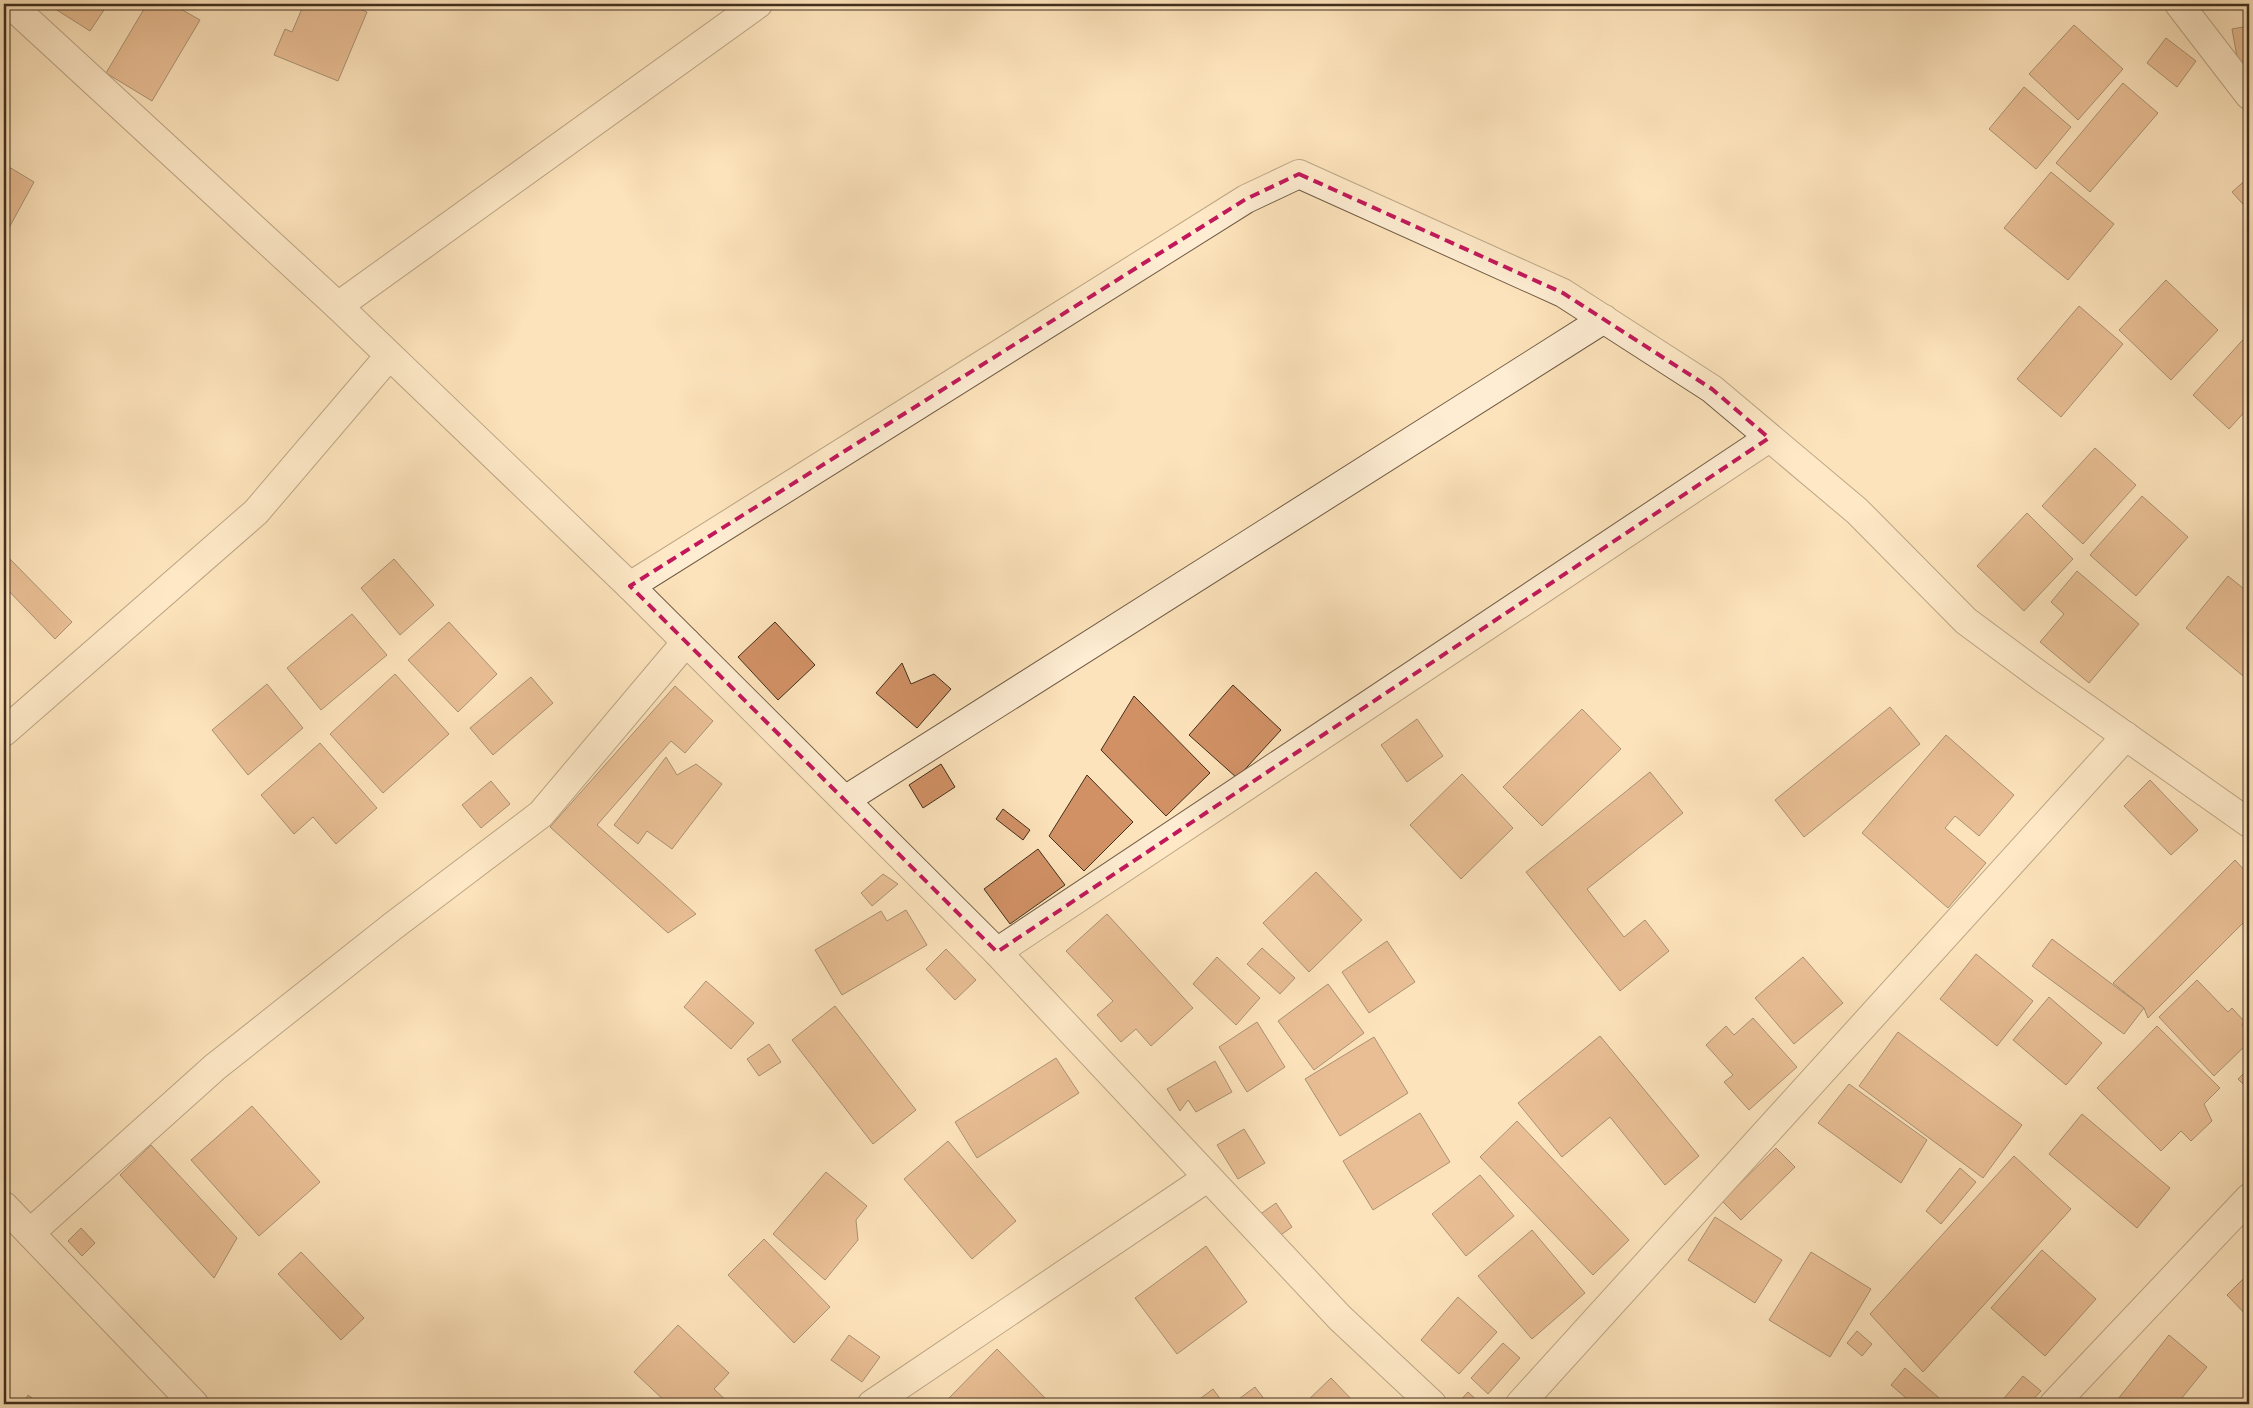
<svg xmlns="http://www.w3.org/2000/svg" width="2253" height="1408" font-family="'Libre Bodoni',serif">
<rect width="100%" height="100%" fill="#fde3bb"/>
<filter id="stains"><feTurbulence type="fractalNoise" baseFrequency=".004" numOctaves="4"/><feColorMatrix values="0 0 0 0 .2 0 0 0 0 .09 0 0 0 0 .02 0 0 0 .5 -.17"/></filter>
<radialGradient id="worn" r=".72"><stop offset=".6" stop-color="#630" stop-opacity="0"/><stop offset="1" stop-color="#630" stop-opacity=".3"/></radialGradient>
<g fill="#d19165" stroke="#412f1e">
<polygon points="50,4 108,4 90,31 49,5"/>
<polygon points="147,4 172,4 200,20 152,101 106,73"/>
<polygon points="304,4 348,4 367,12 338,81 274,55 285,29 292,32"/>
<polygon points="2074,25 2123,69 2078,120 2029,74"/>
<polygon points="2249,26 2249,66 2239,68 2232,29"/>
<polygon points="2166,38 2196,61 2177,87 2147,63"/>
<polygon points="2123,83 2158,113 2090,192 2056,163"/>
<polygon points="2024,87 2071,127 2036,169 1989,129"/>
<polygon points="4,164 34,182 4,237"/>
<polygon points="2051,172 2114,224 2068,280 2004,228"/>
<polygon points="2249,177 2249,211 2232,192"/>
<polygon points="2166,280 2218,330 2171,380 2119,330"/>
<polygon points="2079,306 2123,344 2061,417 2017,379"/>
<polygon points="2249,333 2249,407 2229,429 2193,395"/>
<polygon points="2095,448 2136,485 2083,544 2042,506"/>
<polygon points="2142,496 2188,537 2136,596 2090,555"/>
<polygon points="2027,513 2073,559 2024,611 1977,566"/>
<polygon points="4,553 72,622 55,639 4,586"/>
<polygon points="394,559 434,605 400,635 361,588"/>
<polygon points="2077,571 2139,624 2089,683 2040,642 2064,614 2051,602"/>
<polygon points="2228,576 2249,593 2249,681 2186,628"/>
<polygon points="352,614 387,655 321,710 287,668"/>
<polygon points="449,622 497,674 458,712 408,660"/>
<polygon points="775,622 815,665 778,700 738,657"/>
<polygon points="902,663 911,684 934,674 951,689 917,728 876,693"/>
<polygon points="395,674 449,734 383,793 330,734"/>
<polygon points="531,677 553,703 493,755 470,728"/>
<polygon points="267,684 303,728 248,775 212,730"/>
<polygon points="1233,685 1281,730 1237,778 1189,735"/>
<polygon points="675,686 713,721 685,753 671,741 597,825 696,914 668,933 550,827"/>
<polygon points="1134,696 1210,773 1166,816 1101,750"/>
<polygon points="1890,707 1920,744 1804,837 1775,800"/>
<polygon points="1582,709 1621,749 1542,826 1503,787"/>
<polygon points="1417,719 1443,756 1407,782 1381,745"/>
<polygon points="1946,735 2014,795 1979,836 1955,816 1945,828 1986,863 1948,908 1862,833"/>
<polygon points="320,743 377,808 336,844 313,817 294,834 261,795"/>
<polygon points="666,757 677,775 696,764 722,784 672,849 647,831 638,844 614,825"/>
<polygon points="941,764 955,787 923,808 909,785"/>
<polygon points="1650,772 1683,813 1587,889 1624,937 1645,920 1669,951 1620,991 1526,872"/>
<polygon points="1462,774 1513,828 1461,879 1410,825"/>
<polygon points="1087,775 1133,822 1084,871 1049,836"/>
<polygon points="2150,780 2198,830 2171,855 2124,806"/>
<polygon points="491,781 510,804 481,828 462,805"/>
<polygon points="1003,809 1030,830 1023,840 996,819"/>
<polygon points="1038,849 1065,885 1010,924 984,889"/>
<polygon points="2235,860 2249,875 2249,917 2148,1018 2144,1008 2113,983"/>
<polygon points="1316,872 1362,920 1309,972 1263,923"/>
<polygon points="883,874 898,884 872,906 861,893"/>
<polygon points="906,910 927,945 842,995 815,950 881,911 887,921"/>
<polygon points="1107,914 1193,1008 1151,1046 1136,1029 1121,1042 1097,1015 1113,1001 1066,951"/>
<polygon points="2052,939 2144,1008 2124,1034 2032,966"/>
<polygon points="1387,941 1415,982 1369,1013 1342,972"/>
<polygon points="1262,948 1295,978 1280,994 1247,964"/>
<polygon points="946,949 976,980 955,1000 926,969"/>
<polygon points="1976,954 2033,1001 1997,1046 1940,999"/>
<polygon points="1217,957 1260,998 1236,1025 1193,984"/>
<polygon points="1803,957 1843,1003 1794,1044 1755,998"/>
<polygon points="2197,980 2228,1012 2232,1008 2244,1021 2242,1025 2249,1033 2249,1042 2214,1076 2159,1017"/>
<polygon points="706,981 754,1023 731,1049 684,1007"/>
<polygon points="1328,984 1364,1033 1314,1070 1278,1021"/>
<polygon points="2049,997 2102,1043 2066,1085 2013,1040"/>
<polygon points="835,1006 916,1110 873,1144 792,1040"/>
<polygon points="1753,1018 1797,1067 1749,1110 1724,1082 1733,1075 1706,1045 1726,1026 1734,1035"/>
<polygon points="1257,1022 1285,1067 1247,1092 1219,1047"/>
<polygon points="2157,1026 2220,1088 2204,1104 2212,1121 2191,1141 2181,1131 2161,1151 2097,1088"/>
<polygon points="1898,1032 2022,1125 1983,1178 1859,1086"/>
<polygon points="1600,1036 1699,1156 1665,1185 1610,1117 1562,1157 1518,1103"/>
<polygon points="1374,1037 1408,1093 1340,1136 1305,1079"/>
<polygon points="769,1044 781,1062 759,1076 747,1059"/>
<polygon points="1056,1058 1079,1093 977,1158 955,1122"/>
<polygon points="1215,1061 1232,1092 1196,1112 1188,1100 1180,1111 1167,1089"/>
<polygon points="2249,1068 2249,1090 2238,1079"/>
<polygon points="1849,1084 1927,1140 1901,1183 1818,1123"/>
<polygon points="252,1106 320,1182 259,1236 191,1160"/>
<polygon points="1420,1113 1450,1162 1373,1210 1343,1161"/>
<polygon points="2082,1114 2170,1188 2137,1228 2049,1154"/>
<polygon points="1517,1121 1629,1240 1593,1275 1480,1157"/>
<polygon points="1244,1129 1265,1163 1238,1179 1217,1145"/>
<polygon points="948,1141 1016,1221 972,1259 904,1179"/>
<polygon points="151,1145 237,1238 214,1278 120,1175"/>
<polygon points="1776,1148 1795,1167 1741,1220 1722,1201"/>
<polygon points="2014,1156 2071,1209 1923,1372 1870,1314"/>
<polygon points="1960,1168 1976,1182 1941,1224 1926,1211"/>
<polygon points="826,1172 867,1206 856,1220 858,1240 825,1280 773,1234"/>
<polygon points="1480,1175 1514,1216 1466,1256 1432,1214"/>
<polygon points="1276,1203 1292,1227 1275,1239 1259,1215"/>
<polygon points="1715,1217 1782,1260 1755,1303 1688,1260"/>
<polygon points="81,1228 95,1243 82,1256 68,1241"/>
<polygon points="1532,1230 1585,1293 1532,1339 1478,1276"/>
<polygon points="764,1239 830,1307 794,1343 728,1275"/>
<polygon points="1206,1246 1247,1302 1177,1354 1135,1298"/>
<polygon points="2042,1250 2096,1299 2045,1356 1991,1308"/>
<polygon points="301,1252 364,1318 341,1340 278,1274"/>
<polygon points="1811,1252 1871,1289 1830,1357 1769,1320"/>
<polygon points="2249,1273 2249,1318 2227,1295"/>
<polygon points="1458,1297 1497,1332 1459,1374 1421,1340"/>
<polygon points="678,1325 729,1373 714,1389 730,1404 668,1404 634,1372"/>
<polygon points="1857,1331 1872,1344 1862,1356 1847,1343"/>
<polygon points="849,1335 880,1357 862,1382 831,1360"/>
<polygon points="2169,1335 2207,1367 2177,1404 2124,1404 2118,1399"/>
<polygon points="1503,1343 1520,1358 1488,1394 1471,1378"/>
<polygon points="997,1349 1051,1404 955,1404 949,1398"/>
<polygon points="1905,1368 1939,1398 1933,1404 1913,1404 1891,1385"/>
<polygon points="2023,1376 2041,1391 2029,1404 1999,1404"/>
<polygon points="1331,1378 1356,1404 1304,1404"/>
<polygon points="1255,1387 1268,1404 1232,1404"/>
<polygon points="1213,1389 1224,1404 1193,1404"/>
<polygon points="1468,1392 1481,1404 1457,1404"/>
<polygon points="28,1395 40,1404 23,1404"/>
</g>
<g fill="none" stroke-linecap="round" stroke-linejoin="round">
<defs>
<g id="street">
<polyline points="10,4 338,306 630,586 997,952 1340,1318 1432,1404"/>
<polyline points="2179,4 2249,95"/>
<polyline points="338,306 758,4"/>
<polyline points="630,586 1246,199 1299,174 1563,293 1712,389 1857,511 1966,621 2043,678 2249,823"/>
<polyline points="4,732 256,512 389,356"/>
<polyline points="845,800 1604,319"/>
<polyline points="997,952 1769,438"/>
<polyline points="4,1206 194,1404"/>
<polyline points="30,1233 215,1067 393,926 541,814 686,642"/>
<polyline points="872,1404 1207,1178"/>
<polyline points="1520,1404 2126,736"/>
<polyline points="2054,1404 2249,1198"/>
</g>
</defs>
<use href="#street" stroke="#705c45" stroke-width="30"/>
<use href="#street" stroke="#feedd3" stroke-width="28"/>
</g>
<path d="M0 0H2253V1408H0ZM1299,174L1563,293L1712,389L1769,438L997,952L630,586L1246,199Z" fill="#fde3bb" fill-opacity=".55" fill-rule="evenodd"/>
<path fill="none" stroke="#c2185b" stroke-width="4" stroke-dasharray="10 6" stroke-linejoin="round" d="M1299,174L1563,293L1712,389L1769,438L997,952L630,586L1246,199Z"/>
<rect width="2253" height="1408" fill="none" stroke="#fde3bb" stroke-width="20"/>
<rect x="5" y="5" width="2243" height="1398" fill="none" stroke="#412f1e" stroke-width="2.5"/>
<rect x="10" y="10" width="2233" height="1388" fill="none" stroke="#412f1e"/>
<rect width="100%" height="100%" filter="url(#stains)"/>
<rect width="100%" height="100%" fill="url(#worn)"/>
</svg>
